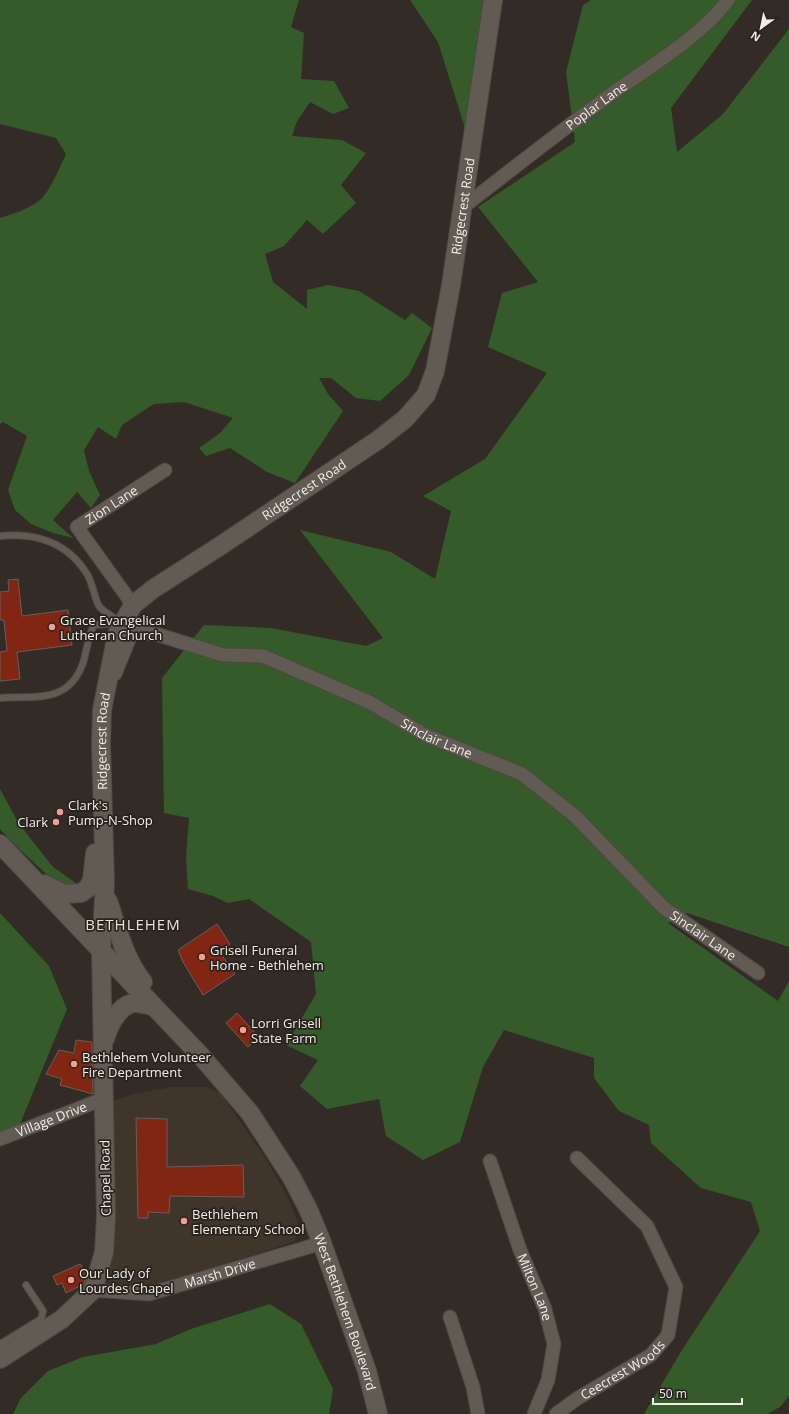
<svg xmlns="http://www.w3.org/2000/svg" width="789" height="1414" font-family="'Open Sans',sans-serif">
<rect width="100%" height="100%" fill="#332c26"/>
<polygon fill="#40352a" points="172,1087 208,1087 221,1094 266,1159 288,1198 298,1222 295,1241 193,1276 148,1287 108,1282 111,1195 110,1102 134,1094"/>
<g fill="#345b29">
<path d="M0,0H299L291,27L304,33L301,79L334,81L349,108L333,114L310,102L297,121L292,136L342,140L366,153L341,185L356,203L323,234L307,220L284,246L265,254L273,282L307,309V290L328,285L359,291L405,320L412,313L432,328L409,375L380,401L356,398L331,378H319L328,394L343,411L295,483L267,472L230,448L206,456L199,448L220,433L233,418L184,402L154,404L122,425L116,439L98,427L84,450L89,471L100,495L91,508L77,492L53,520L73,538L53,533L31,524L15,510L8,490L27,436L3,422L0,424V218C13,214 29,209 40,200C49,193 61,165 66,154L56,138L0,124Z"/>
<polygon points="410,0 486,0 465,128 438,42"/>
<polygon points="591,0 752,0 671,108 677,152 723,114 789,29 789,947 687,913 668,923 778,1001 789,981 789,1396 780,1407 767,1414 644,1414 682,1350 760,1231 751,1202 701,1188 651,1143 649,1125 619,1111 594,1078 594,1058 504,1030 483,1067 460,1142 423,1160 386,1136 379,1099 327,1109 300,1086 318,1060 286,1045 316,994 311,942 249,899 228,903 213,896 188,889 186,857 189,818 164,813 162,678 204,625 271,628 366,646 383,638 300,530 391,552 435,579 451,511 423,496 485,459 547,373 488,347 502,293 538,282 478,207 575,142 566,72 583,5"/>
<polygon points="0,789 19,824 53,867 80,886 55,882 16,846 0,829"/>
<polygon points="0,913 49,966 67,1009 18,1129 0,1134"/>
<polygon points="270,1304 301,1324 333,1389 329,1414 13,1414 21,1398 48,1371 83,1357 156,1344 191,1329"/>
</g>
<g fill="#802613" stroke="#695e5c">
<polygon points="18,579 22,616 68,610 72,645 17,652 20,679 0,681 0,652 7,651 4,620 0,620 0,592 9,591 8,580"/>
<polygon points="217,924 230,944 219,951 235,974 203,995 183,962 178,950"/>
<polygon points="237,1013 259,1037 248,1047 226,1023"/>
<polygon points="76,1040 92,1042 93,1094 60,1085 62,1079 46,1074 59,1050 74,1053"/>
<polygon points="136,1118 167,1119 167,1167 243,1165 244,1197 170,1196 169,1213 148,1212 148,1218 138,1218"/>
<polygon points="80,1264 87,1274 84,1284 66,1293 62,1283 57,1285 53,1276"/>
</g>
<g fill="none" stroke-linecap="round" stroke-linejoin="round">
<defs>
<g id="lane">
<path d="M0,536C36,532 68,543 87,574C93,584 94,597 99,606C103,612 115,618 121,622"/>
<path d="M0,698C34,695 68,705 83,663C87,650 88,637 94,625L119,623"/>
<polyline points="7,1353 2,1343 41,1319 43,1311 26,1285"/>
</g>
<g id="street">
<path id="s1" d="M462,208C511,170 559,132 610,95C647,68 701,37 728,0"/>
<path id="s2" d="M133,605L77,527L165,470"/>
<path id="s3" d="M115,674L130,637L139,632L159,635L223,655L263,656L371,703L425,735L522,774L575,816L664,908L758,973"/>
<path id="s4" d="M0,1139L103,1099"/>
<path id="s5" d="M490,1161L520,1250L545,1309L554,1344L548,1380L534,1414"/>
<path id="s6" d="M93,1290L149,1294L322,1243"/>
<polyline points="450,1317 473,1387 478,1414"/>
<path id="s7" d="M556,1414L578,1398L651,1355L668,1335L676,1287L647,1226L577,1158"/>
</g>
<g id="secondary">
<path id="s8" d="M0,844L201,1056L250,1113L292,1178L309,1211L322,1243L367,1371L378,1414"/>
<polyline points="44,884 64,894 81,893 88,888 92,880 95,853"/>
<path d="M108,901C118,929 124,958 143,982"/>
<path d="M105,1039C109,1025 120,1003 136,1003C141,1003 147,1005 152,1006"/>
<path id="s9" d="M0,1359L62,1319L93,1290L104,1252L106,1217L101,949L105,883L101,744L102,710L117,634L133,605L153,589L220,546L378,440L405,419L426,395L435,371L451,285L493,0"/>
</g>
</defs>
<use href="#lane" stroke="#4f4943" stroke-width="8"/>
<use href="#street" stroke="#4f4943" stroke-width="15"/>
<use href="#secondary" stroke="#4f4943" stroke-width="20"/>
<use href="#lane" stroke="#625b54" stroke-width="6"/>
<use href="#street" stroke="#625b54" stroke-width="13"/>
<use href="#secondary" stroke="#625b54" stroke-width="18"/>
</g>
<g fill="#f59d8f" stroke="#29231d" stroke-width="1.5">
<circle cx="52" cy="627" r="4"/>
<circle cx="60" cy="812" r="4"/>
<circle cx="56" cy="822" r="4"/>
<circle cx="202" cy="957" r="4"/>
<circle cx="243" cy="1030" r="4"/>
<circle cx="74" cy="1064" r="4"/>
<circle cx="184" cy="1221" r="4"/>
<circle cx="71" cy="1280" r="4"/>
</g>
<g text-anchor="middle" dominant-baseline="central" stroke-width="3.5" stroke-linejoin="round" paint-order="stroke">
<g font-size="13" fill="#f2ede9" stroke="#29231d">
<text stroke="none"><textPath href="#s1" startOffset="169">Poplar Lane</textPath></text>
<text stroke="none"><textPath href="#s9" startOffset="1363">Ridgecrest Road</textPath></text>
<text stroke="none"><textPath href="#s9" startOffset="1015">Ridgecrest Road</textPath></text>
<text stroke="none"><textPath href="#s2" startOffset="137">Zion Lane</textPath></text>
<text stroke="none"><textPath href="#s3" startOffset="370">Sinclair Lane</textPath></text>
<text stroke="none"><textPath href="#s9" startOffset="667">Ridgecrest Road</textPath></text>
<text stroke="none"><textPath href="#s3" startOffset="706">Sinclair Lane</textPath></text>
<text stroke="none"><textPath href="#s4" startOffset="55">Village Drive</textPath></text>
<text transform="translate(105 1178) rotate(-91)">Chapel Road</text>
<text stroke="none"><textPath href="#s6" startOffset="130">Marsh Drive</textPath></text>
<text stroke="none"><textPath href="#s5" startOffset="134">Milton Lane</textPath></text>
<text stroke="none"><textPath href="#s8" startOffset="589">West Bethlehem Boulevard</textPath></text>
<text stroke="none"><textPath href="#s7" startOffset="80">Ceecrest Woods</textPath></text>
</g>
<g font-size="13" fill="#f2ede9" stroke="#29231d" text-anchor="start">
<text x="60" y="620">Grace Evangelical<tspan x="60" dy="15">Lutheran Church</tspan></text>
<text x="68" y="805">Clark's<tspan x="68" dy="15">Pump-N-Shop</tspan></text>
<text x="48" y="822" text-anchor="end">Clark</text>
<text x="210" y="950">Grisell Funeral<tspan x="210" dy="15">Home - Bethlehem</tspan></text>
<text x="251" y="1023">Lorri Grisell<tspan x="251" dy="15">State Farm</tspan></text>
<text x="82" y="1057">Bethlehem Volunteer<tspan x="82" dy="15">Fire Department</tspan></text>
<text x="192" y="1214">Bethlehem<tspan x="192" dy="15">Elementary School</tspan></text>
<text x="79" y="1273">Our Lady of<tspan x="79" dy="15">Lourdes Chapel</tspan></text>
</g>
<g font-size="15" letter-spacing="1" fill="#eae1d9" stroke="#29231d">
<text x="133" y="924">BETHLEHEM</text>
</g>
</g>
<g transform="translate(761 28) rotate(213)" stroke="#29231d" stroke-width="3" paint-order="stroke">
<path d="M0-3L7 15L0 10L-7 15Z" fill="#f2ede9"/>
<text y="-6" font-size="11" font-weight="bold" text-anchor="middle" fill="#f2ede9">N</text>
</g>
<path d="M653 1398v6h89v-6" fill="none" stroke="#f2ede9" stroke-width="2"/>
<text x="659" y="1398" font-size="12" fill="#f2ede9" stroke="#29231d" stroke-width="3" paint-order="stroke">50 m</text>
</svg>
